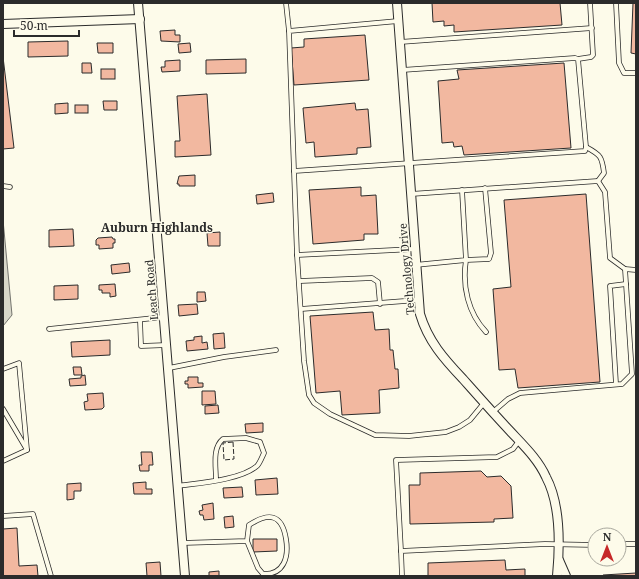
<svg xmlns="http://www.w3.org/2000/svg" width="639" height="579" font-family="'Noto Serif',serif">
<rect width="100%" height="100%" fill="#fdfbea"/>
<polygon fill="#d8d7c9" stroke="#74746e" points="3,220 12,315 3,326"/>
<g fill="#f2b8a0" stroke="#2b2b2b">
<polygon points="432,3 560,3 562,25 454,32 454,25 444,26 444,21 433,22"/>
<polygon points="633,3 636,3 636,54 631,53"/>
<polygon points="175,30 175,35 180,35 180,42 161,41 160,31"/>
<polygon points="365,35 369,80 294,85 291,48 304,47 304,39"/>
<polygon points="68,41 68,56 28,57 28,42"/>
<polygon points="97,43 113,43 113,53 98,53"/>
<polygon points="190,43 191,52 179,53 178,44"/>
<polygon points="3,57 14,148 3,149"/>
<polygon points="246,59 246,73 206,74 206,60"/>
<polygon points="180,60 180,71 162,72 161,67 165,67 165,61"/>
<polygon points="82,63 91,63 92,73 82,73"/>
<polygon points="564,63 571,148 464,155 462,146 454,147 453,142 442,143 438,81 459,79 457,70"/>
<rect x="101" y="69" width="14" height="10"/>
<polygon points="207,94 211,155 175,157 175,141 180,141 177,96"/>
<polygon points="103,101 117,101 117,110 104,110"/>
<polygon points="68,103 68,113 55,114 55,104"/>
<polygon points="355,103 356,110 368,109 371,147 357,148 357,154 315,157 314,142 306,143 303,108"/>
<rect x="75" y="105" width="13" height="8"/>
<polygon points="195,175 195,186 179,186 179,184 177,184 179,176"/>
<polygon points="361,187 361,196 376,195 378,234 364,234 364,240 313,244 309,190"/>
<polygon points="273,193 274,202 257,204 256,195"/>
<polygon points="586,194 600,382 518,388 515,369 499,370 493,289 511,287 504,200"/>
<polygon points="73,229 74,246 49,247 49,230"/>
<polygon points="220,232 220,246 208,246 207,233"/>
<polygon points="112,237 113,239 115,239 115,243 113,243 113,248 99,249 99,245 96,245 96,240 98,238"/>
<polygon points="129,263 130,272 112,274 111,265"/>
<polygon points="115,284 116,296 110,297 110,293 102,293 102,290 99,290 99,285"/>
<polygon points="78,285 78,299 54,300 54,286"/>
<polygon points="197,292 205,292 206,301 197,302"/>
<polygon points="197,304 198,314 179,316 178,305"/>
<polygon points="373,312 375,330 389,329 390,350 393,350 395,369 398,369 399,388 379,390 380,413 342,415 340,391 316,393 310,316"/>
<polygon points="224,333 225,348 214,349 213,334"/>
<polygon points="202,336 202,343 207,342 208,349 187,351 186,341 194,340 194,337"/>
<polygon points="110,340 110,355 72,357 71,342"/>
<polygon points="73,367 81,367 82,375 74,375"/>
<polygon points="85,375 86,385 70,386 69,379 81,378 81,376"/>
<polygon points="188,377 198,377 198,383 203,383 203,387 188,388 188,384 185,384 185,381 188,381"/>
<polygon points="202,391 215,391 216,404 202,405"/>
<polygon points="103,393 104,407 102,409 85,410 84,402 88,401 87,394"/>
<polygon points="218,405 219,413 205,414 205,406"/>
<polygon points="263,423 263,432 246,433 245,424"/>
<polygon points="141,452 152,452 153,465 149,465 149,471 140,471 139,465 142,465"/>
<polygon points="481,471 487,477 501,476 511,486 513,518 494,519 494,522 410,524 409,485 420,485 420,473"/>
<polygon points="277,478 278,494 256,495 255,480"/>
<polygon points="146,482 146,489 152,489 152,494 134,494 133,483"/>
<polygon points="81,483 81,491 74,491 74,499 67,500 67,484"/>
<polygon points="242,487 243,497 224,498 223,488"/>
<polygon points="213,503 214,519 204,520 203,515 200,515 199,511 203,510 202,505"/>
<polygon points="233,516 234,527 225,528 224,517"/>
<polygon points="17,528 19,566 37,565 38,576 3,576 3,529"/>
<polygon points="253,539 277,539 277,551 253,552"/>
<polygon points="505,560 506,570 525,569 525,576 428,576 428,563"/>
<polygon points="160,562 161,576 147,576 146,563"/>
<polygon points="219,571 219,576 209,576 209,572"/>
<polygon points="636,573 636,576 603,576 603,575"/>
</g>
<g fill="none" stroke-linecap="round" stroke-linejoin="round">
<defs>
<g id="lane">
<polyline points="286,3 289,31"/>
<polyline points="616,3 619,63 624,73 636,73"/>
<polyline points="400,42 592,28"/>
<polyline points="578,59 591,57 593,55 590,3"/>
<polyline points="402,70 575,58 578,59 586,147 585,151 294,171 297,255 414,249"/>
<path d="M586,147C601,155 602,157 604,173L598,181"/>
<polyline points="294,171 289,31 398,21"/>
<polyline points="3,186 10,187"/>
<path d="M485,188L491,253L489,259L466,260C462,286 468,313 486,332"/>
<polyline points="411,194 598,181 605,192 610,258 625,269 632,374 622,384 520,393 508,399 493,412"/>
<polyline points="297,255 304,361 309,395 314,403 330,414 375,435 409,436 446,432 459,427 470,420 484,403"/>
<polyline points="415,265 466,260 462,190"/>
<polyline points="625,269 636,270"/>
<polyline points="300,281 372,278 378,282 380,304"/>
<polyline points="301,309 418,300"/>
<polyline points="140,320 141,346 167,345"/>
<polyline points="49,329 164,317"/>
<polyline points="169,368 224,357 276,350"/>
<polyline points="3,369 19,363 27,450"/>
<polyline points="616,384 610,286 626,284"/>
<polyline points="3,409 26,448"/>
<polyline points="3,461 27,450"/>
<path d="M178,486C199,483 241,480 257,466C260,463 262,457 264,453L260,442L246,438L223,439C212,448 216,466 216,480"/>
<polyline points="3,516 33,514 51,576"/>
<path d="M182,543L247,541L258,568L263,574C284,575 289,557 286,539C282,514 269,512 249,525L247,541"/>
<polyline points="619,544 636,544"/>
<polyline points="401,551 396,460 497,457 513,449 519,441"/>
<polyline points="402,576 401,551 545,544 595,545"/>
</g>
<g id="street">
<polyline points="138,3 185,576"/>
<path d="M397,3L420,314C428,341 444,359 463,379C479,397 494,414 510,431C523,445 538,459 546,477C561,505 560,545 557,576"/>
<polyline points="3,24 140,19"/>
<polyline points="559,560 566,576"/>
</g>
</defs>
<use href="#lane" stroke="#2b2b2b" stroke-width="5.5"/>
<use href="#street" stroke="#2b2b2b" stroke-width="10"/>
<use href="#lane" stroke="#fdfbea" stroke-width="4"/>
<use href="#street" stroke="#fdfbea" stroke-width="8"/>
<polygon stroke="#2b2b2b" stroke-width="1" stroke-dasharray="5 2" stroke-linecap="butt" points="233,442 234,459 224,460 223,443"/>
</g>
<g text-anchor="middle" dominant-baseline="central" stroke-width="3" stroke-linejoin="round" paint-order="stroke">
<g font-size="11" fill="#2b2b2b" stroke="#fdfbea">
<text transform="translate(406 269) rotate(-95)">Technology Drive</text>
<text transform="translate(151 290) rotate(-95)">Leach Road</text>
</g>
<g font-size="12" font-weight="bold" fill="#2b2b2b" stroke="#fdfbea">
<text x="157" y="227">Auburn Highlands</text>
</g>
</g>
<rect width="639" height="579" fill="none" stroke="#2b2b2b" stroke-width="8"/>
<g transform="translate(607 547)"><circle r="19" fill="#fdfbea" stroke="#a9a89e"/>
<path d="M0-3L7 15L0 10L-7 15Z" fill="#c62828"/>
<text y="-6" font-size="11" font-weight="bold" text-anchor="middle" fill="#2b2b2b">N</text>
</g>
<path d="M14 30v6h65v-6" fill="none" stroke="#2b2b2b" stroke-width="2"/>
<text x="20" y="30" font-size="12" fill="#2b2b2b" stroke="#fdfbea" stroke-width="3" paint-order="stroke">50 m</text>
</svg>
